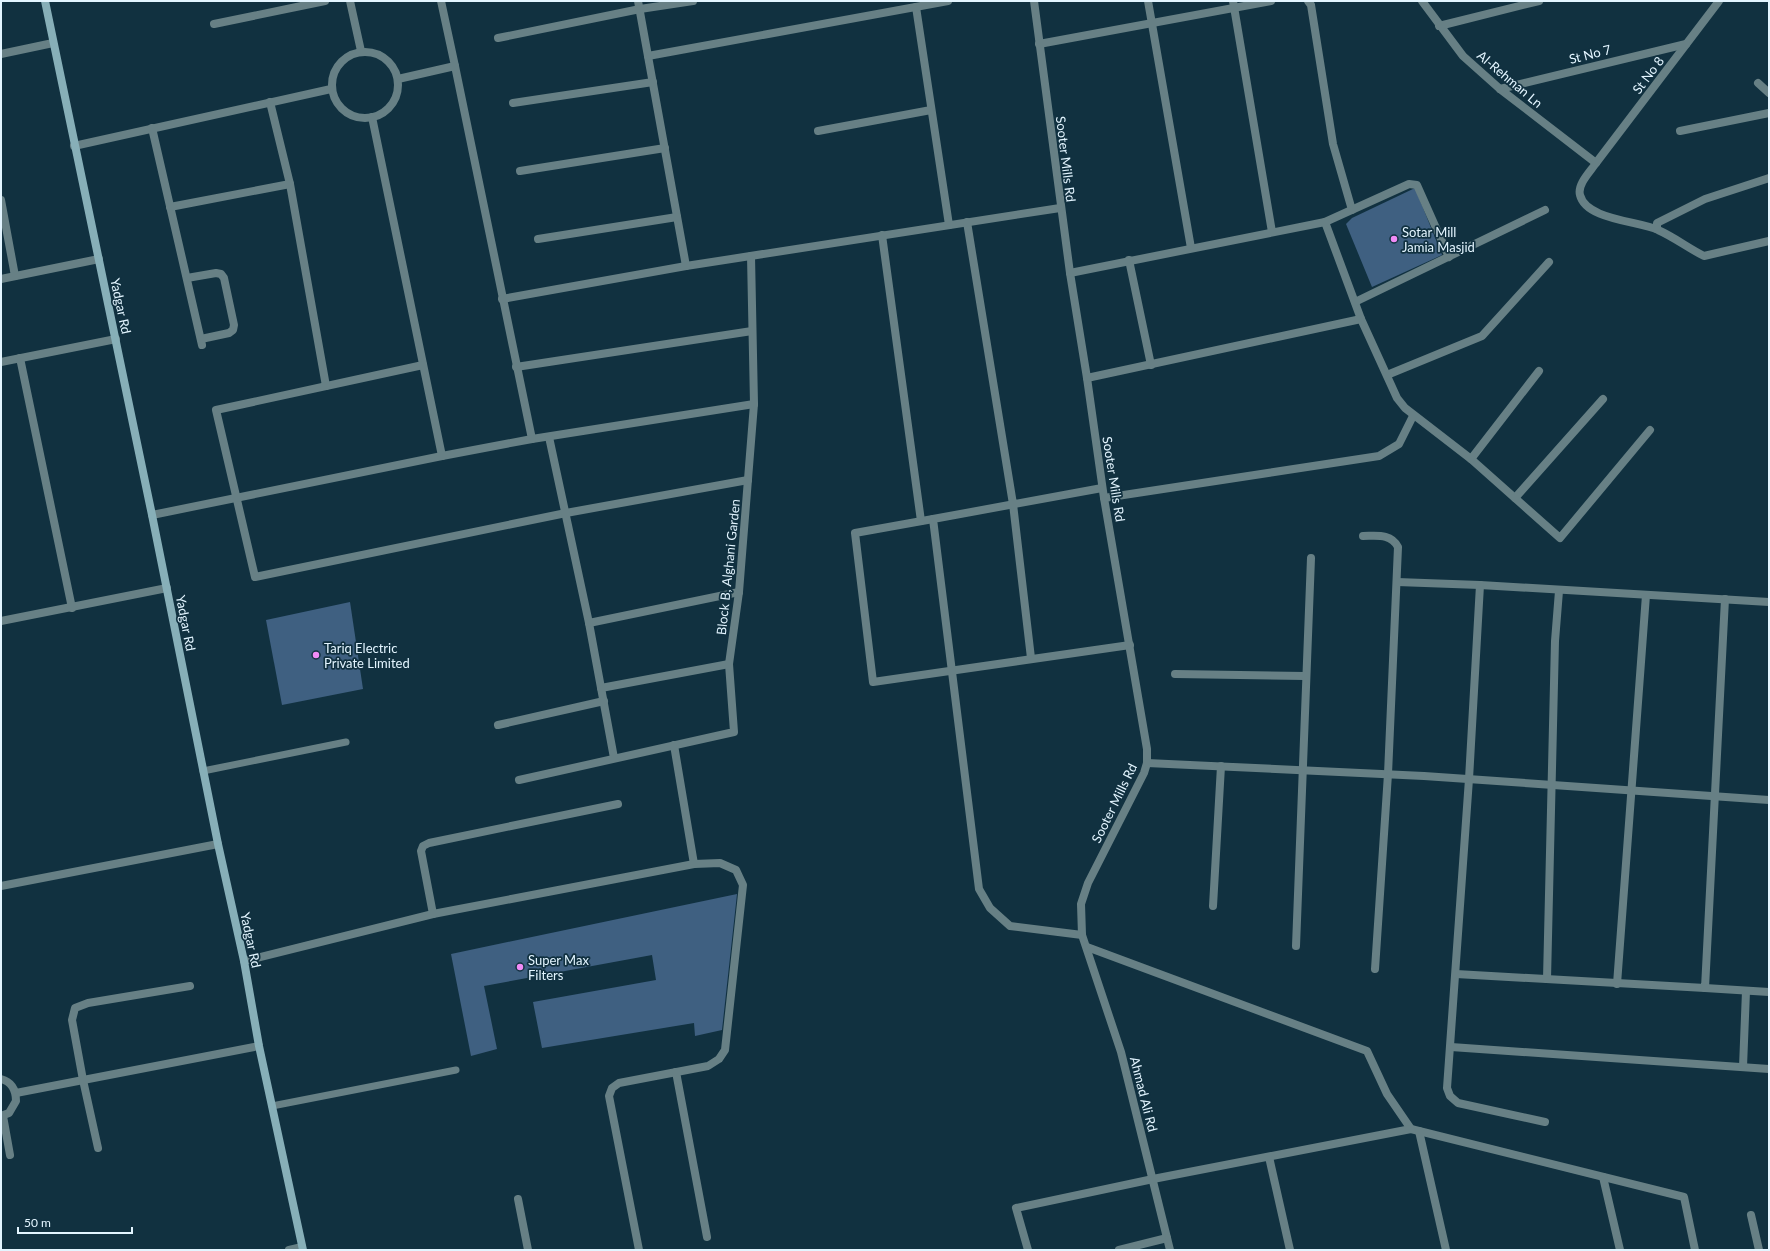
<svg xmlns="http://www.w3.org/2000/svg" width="1770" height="1251" font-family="Lato,sans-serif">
<rect width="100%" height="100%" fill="#113140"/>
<g fill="#3f6081">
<polygon points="1415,188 1442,255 1372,287 1346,224 1352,218"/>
<polygon points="350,602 363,689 282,705 266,620"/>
<polygon points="737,894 722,1030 695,1036 694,1023 542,1048 533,1002 656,980 652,955 484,986 497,1049 471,1056 451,954"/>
</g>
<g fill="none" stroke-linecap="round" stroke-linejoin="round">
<g stroke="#678085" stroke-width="7">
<polyline points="203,771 346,742"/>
<polyline points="272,1106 456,1070"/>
</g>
<g stroke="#678085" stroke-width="8">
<polyline points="350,1 361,51"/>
<polyline points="638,1 686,266"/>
<polyline points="1034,1 1070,273 1087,378 1104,498 1147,749 1147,763 1144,773 1088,883 1081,904 1082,935 1121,1052 1170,1250"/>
<polyline points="1148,1 1191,248"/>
<polyline points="1233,1 1272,232"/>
<polyline points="1308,1 1311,5 1333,144 1352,210"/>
<polyline points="1422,1 1463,56 1500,89 1596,163"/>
<path d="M1719,1L1596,163C1591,171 1577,184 1580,195C1586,220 1639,221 1658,230C1674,237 1688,248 1704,256L1769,241"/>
<polyline points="916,7 949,225"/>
<polyline points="214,24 325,1"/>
<polyline points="1439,26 1539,1"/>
<polyline points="498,38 640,9 693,1"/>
<polyline points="1039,44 1271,1"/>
<circle cx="365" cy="85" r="33"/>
<polyline points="1,54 53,43"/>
<polyline points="648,56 948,1"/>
<polyline points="455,66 532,439 754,404"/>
<polyline points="398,79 455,66 441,1"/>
<polyline points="1758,83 1769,93"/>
<polyline points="1500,89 1686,44"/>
<polyline points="270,102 290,184 326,386"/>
<polyline points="513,103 653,82"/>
<polyline points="372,117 442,456"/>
<polyline points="152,128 202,345"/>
<polyline points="818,131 931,110"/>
<polyline points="1680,131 1769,113"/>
<polyline points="74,146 331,89"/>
<polyline points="520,171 665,148"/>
<polyline points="1,200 15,276"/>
<polyline points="170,207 290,184"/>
<polyline points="967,222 1013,504 1031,658"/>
<polyline points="1325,222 1409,184 1417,185 1449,257"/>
<polyline points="1657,229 1657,223 1705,199 1769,178"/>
<polyline points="882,235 921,521"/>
<polyline points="538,239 677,217"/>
<polyline points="1129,260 1151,365"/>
<polyline points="1070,273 1325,222 1361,319 1397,398 1405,408 1471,459 1560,538 1650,430"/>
<polyline points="187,278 216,273 221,274 224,278 234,325 233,330 229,333 201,339"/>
<polyline points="1,279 99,259"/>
<polyline points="502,299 686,266 1060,208"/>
<polyline points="1355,302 1545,210"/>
<polyline points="20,358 72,608"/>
<polyline points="1,362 116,339"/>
<polyline points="423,365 216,410 255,577 566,513 748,480"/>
<polyline points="516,367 752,331"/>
<polyline points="1387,375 1482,336 1549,262"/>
<polyline points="1087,378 1361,319"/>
<polyline points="549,437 589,623 614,758"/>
<polyline points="1471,459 1539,371"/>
<polyline points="1104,498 1379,456 1399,444 1413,416"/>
<polyline points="1515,498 1603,399"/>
<polyline points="152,515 442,456 532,439"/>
<polyline points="933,519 855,533 873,682 1130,645"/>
<path d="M1363,536C1376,536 1391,533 1398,547L1388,774L1375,969"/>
<polyline points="1397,582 1480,585 1769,602"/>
<polyline points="1480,585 1469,779 1447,1088 1450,1096 1458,1103 1545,1122"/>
<polyline points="1,621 167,588"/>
<polyline points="589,623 739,592"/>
<polyline points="1175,674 1305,676"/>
<polyline points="601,688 729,664"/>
<polyline points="498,725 604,701"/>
<polyline points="674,745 694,864"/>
<polyline points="1147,763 1424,776 1769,800"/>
<polyline points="519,780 734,732 729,664 739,592 754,404 751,256"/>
<polyline points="1,886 218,844"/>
<polyline points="1213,906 1221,766"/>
<polyline points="433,914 421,851 423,846 429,843 618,804"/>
<polyline points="1082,935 1010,926 990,908 979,889 933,519 1102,488"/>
<polyline points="1296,946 1311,558"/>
<polyline points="1087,947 1367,1051 1387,1094 1411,1129 1684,1197 1695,1250"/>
<polyline points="244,961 433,914 694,864 720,863 736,870 743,885 725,1050 719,1059 708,1066 619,1083 612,1088 609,1096 639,1250"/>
<polyline points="1456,974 1705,988 1725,599"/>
<polyline points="1547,979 1555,641 1559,591"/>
<polyline points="1617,984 1646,595"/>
<polyline points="1705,988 1769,992"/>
<polyline points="1451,1047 1769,1069"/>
<polyline points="1743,1067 1746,991"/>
<polyline points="676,1072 707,1237"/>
<path d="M1,1079C12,1082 16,1090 16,1101L9,1113L1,1116"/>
<polyline points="16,1093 259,1046"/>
<polyline points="3,1116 10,1155"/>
<polyline points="1419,1131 1446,1250"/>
<polyline points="98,1148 83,1080 72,1020 75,1008 88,1003 190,986"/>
<polyline points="1269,1157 1290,1250"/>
<polyline points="1603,1177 1620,1250"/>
<polyline points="518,1199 528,1250"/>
<polyline points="1751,1215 1759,1250"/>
<polyline points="289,1250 302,1247"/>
<polyline points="1028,1250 1016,1208 1153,1179 1411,1129"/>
<polyline points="1119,1250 1167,1238"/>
</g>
<polyline stroke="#87afb8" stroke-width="8" points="45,1 152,515 218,844 244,961 259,1046 303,1250"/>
</g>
<g fill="#f08bf6" stroke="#113140" stroke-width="1.5">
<circle cx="1394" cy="239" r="4"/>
<circle cx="316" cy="655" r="4"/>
<circle cx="520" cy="967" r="4"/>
</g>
<g text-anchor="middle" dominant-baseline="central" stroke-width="3.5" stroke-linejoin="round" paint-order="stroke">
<g font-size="13" fill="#e3f5ff" stroke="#113140">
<text transform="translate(1590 54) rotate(-14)">St No 7</text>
<text transform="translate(1648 75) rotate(-53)">St No 8</text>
<text transform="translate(1510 79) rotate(40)">Al-Rehman Ln</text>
<text transform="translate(1066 159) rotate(83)">Sooter Mills Rd</text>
<text transform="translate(121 306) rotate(78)">Yadgar Rd</text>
<text transform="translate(1114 479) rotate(81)">Sooter Mills Rd</text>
<text transform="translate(728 567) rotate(-84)">Block B, Alghani Garden</text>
<text transform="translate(186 623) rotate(79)">Yadgar Rd</text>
<text transform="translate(1114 803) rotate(-64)">Sooter Mills Rd</text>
<text transform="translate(251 940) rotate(78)">Yadgar Rd</text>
<text transform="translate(1144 1094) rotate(76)">Ahmad Ali Rd</text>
</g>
<g font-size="13" fill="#e3f5ff" stroke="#113140" text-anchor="start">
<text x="1402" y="232">Sotar Mill<tspan x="1402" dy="15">Jamia Masjid</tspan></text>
<text x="324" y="648">Tariq Electric<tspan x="324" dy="15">Private Limited</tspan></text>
<text x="528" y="960">Super Max<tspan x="528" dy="15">Filters</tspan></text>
</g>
</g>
<rect width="1770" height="1251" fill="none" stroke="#e3f5ff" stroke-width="4"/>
<path d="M18 1227v6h114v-6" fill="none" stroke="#e3f5ff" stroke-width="2"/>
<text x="24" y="1227" font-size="12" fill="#e3f5ff" stroke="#113140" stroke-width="3" paint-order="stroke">50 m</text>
</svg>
